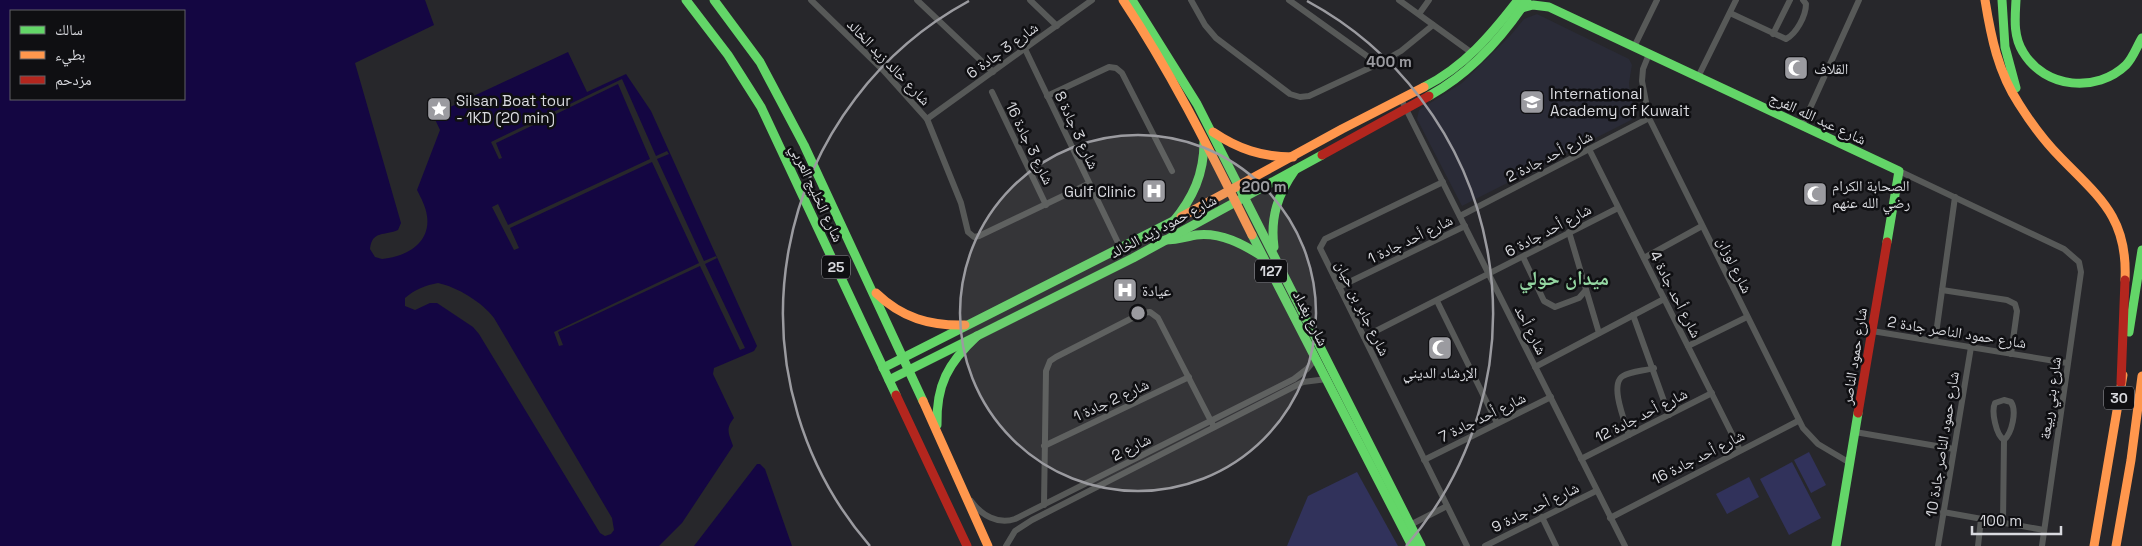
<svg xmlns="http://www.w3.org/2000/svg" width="2142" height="546" font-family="'Space Grotesk','Noto Naskh Arabic',sans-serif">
<rect width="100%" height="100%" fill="#27272b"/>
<polygon fill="#2a2b37" points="1537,14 1629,59 1632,65 1629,83 1630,95 1636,114 1633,119 1462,206 1417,119 1419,110 1462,83 1510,36 1524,19"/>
<g fill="#31325b">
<polygon points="1809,452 1826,485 1811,493 1794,460"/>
<polygon points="1792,462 1821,518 1789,535 1760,479"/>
<polygon points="1357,472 1398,546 1287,546 1308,496"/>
<polygon points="1749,477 1759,497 1727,514 1716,494"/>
</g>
<g fill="#140642" fill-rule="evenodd">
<path d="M0,0H425L434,25L355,63L401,223L398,230C385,236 372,230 370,249L375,257L382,259C405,257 431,244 427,216C426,207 421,198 417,190L440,130L433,115L568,52L587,92L626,74L651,111L757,346L754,351L714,368L713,374L734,418C725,429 729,434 733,446L682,523L659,546H0ZM11,11H184V99H11ZM438,283C457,287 482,302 494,318L612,518L614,530L611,534L605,536L600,533L479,334L473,327L437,303H430L415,310L405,306V298C414,290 426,285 438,283Z"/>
<polygon points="757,464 760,464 765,469 792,546 694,546"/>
</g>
<polygon fill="#27272b" points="622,79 656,156 667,151 669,154 657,159 704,261 716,256 717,258 705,264 745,348 740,350 700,266 558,332 563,345 559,346 554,332 699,263 652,162 510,228 519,248 514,250 492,207 498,204 508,225 650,159 618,84 496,143 502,158 499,159 491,142"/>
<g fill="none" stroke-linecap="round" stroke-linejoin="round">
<g stroke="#575958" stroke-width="6">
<polyline points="811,0 883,70 927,119 961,203 968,232 974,237 979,236 1088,184"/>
<polyline points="917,0 993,72"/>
<polyline points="1030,0 1057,26"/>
<polyline points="1191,0 1205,25 1216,38 1290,94 1300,97 1309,96 1378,64 1401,51 1433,25"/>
<polyline points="1289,0 1378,64"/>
<polyline points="1399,0 1472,53"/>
<path d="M1730,13L1786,39C1796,34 1806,16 1806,4L1803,0"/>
<polyline points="1419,14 1429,0"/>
<polyline points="1773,34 1790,0"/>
<polyline points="1634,47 1657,0"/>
<polyline points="1025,49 1121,249"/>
<polyline points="1649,54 1643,69 1642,81 1649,118 1803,428 1818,444 1850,463"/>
<polyline points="1698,77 1736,0"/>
<polyline points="992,92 1046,205"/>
<polyline points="1047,96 1109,67 1116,68 1122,73 1172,171"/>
<polyline points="1401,99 1625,546"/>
<polyline points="927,119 1092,0"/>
<polyline points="1802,126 1859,0"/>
<polyline points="1589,149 1740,450"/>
<polyline points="1899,171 2064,249 2079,262 2081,272 2042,546"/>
<polyline points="1443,182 1325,239 1320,248 1467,546"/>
<polyline points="1460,216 1649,118"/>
<polyline points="1569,232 1599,333"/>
<polyline points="1523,257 1544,301 1555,307 1579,298 1586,290"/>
<polyline points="1644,258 1702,226"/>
<polyline points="1339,287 1465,226"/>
<polyline points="1942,290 2007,300 2015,304 2017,311 2011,354"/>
<polyline points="1437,301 1497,423"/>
<polyline points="1633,315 1669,415"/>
<polyline points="1872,331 2067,363"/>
<polyline points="1364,337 1618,208"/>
<polyline points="1935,341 1955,197"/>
<polyline points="1688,346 1747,317"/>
<polyline points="1535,367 1664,299"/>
<polyline points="1855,432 1954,449"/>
<path d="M1629,435C1625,422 1609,384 1623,376C1631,371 1644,371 1654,368"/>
<polyline points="1044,446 1189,377"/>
<polyline points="1581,459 1712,393"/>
<polyline points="1424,460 1551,397"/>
<path d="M971,501C981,515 998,525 1015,519L1294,379L1307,369L1316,358"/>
<polyline points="1044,505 1046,371 1050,361 1056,357 1142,313 1150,312 1158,318 1214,427"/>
<polyline points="1943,512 2044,530"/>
<polyline points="1542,517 1556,546"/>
<polyline points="1610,518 1798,421"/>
<path d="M2003,523L2004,440C2012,433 2017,411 2011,402L2004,400L1995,403C1991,411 1996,435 2004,440"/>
<polyline points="1410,525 1447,506"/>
<polyline points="1006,546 1015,531 1032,520 1303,382 1327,379"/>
<polyline points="1485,546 1596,491"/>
<polyline points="1938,546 1971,347"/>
<polyline points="1978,546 1981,519"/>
</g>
<g stroke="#63d668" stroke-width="9">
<polyline points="686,0 728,55 761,107 896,395"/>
<polyline points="714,0 760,62 804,145 923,401"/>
<polyline points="1132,0 1197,104 1421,546"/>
<polyline points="2002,0 2005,47 2016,88"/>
<path d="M2016,0C2015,18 2013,36 2023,52C2045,89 2097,93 2126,65C2133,58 2137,46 2142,38"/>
<polyline points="1522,8 1533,5 1549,7 1899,171 1887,242"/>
<path d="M1424,87C1464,67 1491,35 1518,0"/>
<path d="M1429,96C1469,74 1502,38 1527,0"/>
<path d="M1173,222C1193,198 1204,174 1204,142"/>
<polyline points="1252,235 1412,546"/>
<path d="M1165,240C1176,240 1186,237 1196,235C1221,232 1243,244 1263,257"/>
<path d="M1274,247C1270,217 1278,194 1295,170"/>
<polyline points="2129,332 2142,250"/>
<polyline points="883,368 1181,217"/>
<polyline points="889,380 1133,258 1322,155"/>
<path d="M937,425C936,385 948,363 977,336"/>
<polyline points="1836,546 1858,413"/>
</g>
<g stroke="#ff974d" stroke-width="9">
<path d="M1123,0C1173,75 1212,155 1252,235"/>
<path d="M1985,0C1991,37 1998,72 2019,104C2031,123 2045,142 2061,158C2100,198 2128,218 2125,280"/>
<path d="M1213,132C1238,149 1262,157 1293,157"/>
<polyline points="1181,217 1342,129 1424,87"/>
<path d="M876,293C902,318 930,326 965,325"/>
<polyline points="923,401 988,546"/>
<polyline points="2094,546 2123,375"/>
<polyline points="2116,546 2131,460 2142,376"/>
</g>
<g stroke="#b3261e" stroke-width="9">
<polyline points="1322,155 1429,96"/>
<polyline points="2121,383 2125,280"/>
<polyline points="896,395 967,546"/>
<polyline points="1858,413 1887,242"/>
</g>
</g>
<circle cx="1138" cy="313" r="178" fill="#9b9ba0" fill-opacity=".12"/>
<g fill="none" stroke="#9b9ba0" stroke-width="2.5">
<circle cx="1138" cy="313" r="178"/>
<path d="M870 546A355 355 0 0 1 969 1M1307 1A355 355 0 0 1 1406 546"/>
</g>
<defs>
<symbol id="mosque-square" viewBox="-11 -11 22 22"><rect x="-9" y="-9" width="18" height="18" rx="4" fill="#9b9ba0" stroke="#0f0f12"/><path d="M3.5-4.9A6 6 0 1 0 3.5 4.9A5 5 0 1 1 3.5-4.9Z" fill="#fff"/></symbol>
<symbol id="school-square" viewBox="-11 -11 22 22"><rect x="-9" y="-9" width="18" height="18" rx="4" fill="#9b9ba0" stroke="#0f0f12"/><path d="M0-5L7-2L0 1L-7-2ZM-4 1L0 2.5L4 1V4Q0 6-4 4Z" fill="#fff"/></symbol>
<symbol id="sight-square" viewBox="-11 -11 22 22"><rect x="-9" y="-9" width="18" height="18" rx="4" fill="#9b9ba0" stroke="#0f0f12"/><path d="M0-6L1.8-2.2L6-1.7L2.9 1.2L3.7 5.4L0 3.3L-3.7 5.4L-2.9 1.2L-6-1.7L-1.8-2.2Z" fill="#fff"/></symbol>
<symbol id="hospital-square" viewBox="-11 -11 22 22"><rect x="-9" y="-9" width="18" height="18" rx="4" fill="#9b9ba0" stroke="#0f0f12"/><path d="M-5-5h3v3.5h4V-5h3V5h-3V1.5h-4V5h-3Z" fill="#fff"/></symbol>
</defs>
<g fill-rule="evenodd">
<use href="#mosque-square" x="1782" y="54" width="28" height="28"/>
<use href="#school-square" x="1518" y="88" width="28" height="28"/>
<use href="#sight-square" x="425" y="95" width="28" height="28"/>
<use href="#hospital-square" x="1140" y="177" width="28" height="28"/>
<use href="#mosque-square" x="1801" y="180" width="28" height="28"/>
<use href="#hospital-square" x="1111" y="276" width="28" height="28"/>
<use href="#mosque-square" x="1426" y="334" width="28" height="28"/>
</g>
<g text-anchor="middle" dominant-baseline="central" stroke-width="5" stroke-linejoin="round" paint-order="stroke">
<g fill="#0f0f12" stroke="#9c9da2" stroke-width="1">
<rect x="822" y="255.5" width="28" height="23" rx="4"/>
<rect x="1255" y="259.5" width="32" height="23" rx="4"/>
<rect x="2104" y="386.5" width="30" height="23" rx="4"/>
</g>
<g font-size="14" font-weight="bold" fill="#d9dadf">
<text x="836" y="267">25</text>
<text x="1271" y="271">127</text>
<text x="2119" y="398">30</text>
</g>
<g font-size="15" fill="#d9dadf" stroke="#0f0f12">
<text transform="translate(1002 50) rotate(-36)">شارع 3 جادة 6</text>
<text transform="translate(889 62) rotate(46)">شارع خالد زيد الخالد</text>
<text transform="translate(1818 118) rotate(25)">شارع عبد الله الفرج</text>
<text transform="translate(1077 130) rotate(65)">شارع 3 جادة 8</text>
<text transform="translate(1030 143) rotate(64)">شارع 3 جادة 16</text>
<text transform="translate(1549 156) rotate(-27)">شارع أحد جادة 2</text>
<text transform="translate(817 193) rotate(65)">شارع الخليج العربي</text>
<text transform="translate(1163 226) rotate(-28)">شارع حمود زيد الخالد</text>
<text transform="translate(1548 230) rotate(-28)">شارع أحد جادة 6</text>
<text transform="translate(1410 239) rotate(-26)">شارع أحد جادة 1</text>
<text transform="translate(1735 265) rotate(64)">شارع لوزان</text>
<text transform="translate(1676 294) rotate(63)">شارع أحد جادة 4</text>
<text transform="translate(1363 308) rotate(64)">شارع جابر بن حيان</text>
<text transform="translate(1311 318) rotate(63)">شارع بغداد</text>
<text transform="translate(1531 330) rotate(63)">شارع أحد</text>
<text transform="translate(1957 332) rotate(9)">شارع حمود الناصر جادة 2</text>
<text transform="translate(1854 356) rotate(-81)">شارع حمود الناصر</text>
<text transform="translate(2050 398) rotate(-82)">شارع بني ربيعة</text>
<text transform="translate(1111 400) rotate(-25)">شارع 2 جادة 1</text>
<text transform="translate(1641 415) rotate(-27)">شارع أحد جادة 12</text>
<text transform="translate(1482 417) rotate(-26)">شارع أحد جادة 7</text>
<text transform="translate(1942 444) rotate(-81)">شارع حمود الناصر جادة 10</text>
<text transform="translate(1131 447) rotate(-27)">شارع 2</text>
<text transform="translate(1698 457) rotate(-27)">شارع أحد جادة 16</text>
<text transform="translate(1535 507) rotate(-26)">شارع أحد جادة 9</text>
</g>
<g font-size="15" fill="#d9dadf" stroke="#0f0f12" text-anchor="start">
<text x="1814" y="68">القلاف</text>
<text x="1550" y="93">International<tspan x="1550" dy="17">Academy of Kuwait</tspan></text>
<text x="456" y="100">Silsan Boat tour<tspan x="456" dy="17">- 1KD (20 min)</tspan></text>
<text x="1832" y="185">الصحابة الكرام<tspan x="1832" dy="17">رضي الله عنهم</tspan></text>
<text x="1136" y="191" text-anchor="end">Gulf Clinic</text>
<text x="1142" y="290">عيادة</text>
<text x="1440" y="372" text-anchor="middle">الإرشاد الديني</text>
</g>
<g font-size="20" font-weight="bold" fill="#94d7a2" stroke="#0f0f12">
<text x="1564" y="278">ميدان حولي</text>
</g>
</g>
<circle cx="1138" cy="313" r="8" fill="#9b9ba0" stroke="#0f0f12" stroke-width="2.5"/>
<g font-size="15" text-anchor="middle" font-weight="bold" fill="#9b9ba0" stroke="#0f0f12" stroke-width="5" stroke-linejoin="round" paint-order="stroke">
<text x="1389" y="67">400 m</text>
<text x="1264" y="192">200 m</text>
</g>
<rect x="10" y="10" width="175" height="90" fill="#0f0f12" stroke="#606064"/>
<rect x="20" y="26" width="25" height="8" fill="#63d668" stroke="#606064"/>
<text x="55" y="35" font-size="15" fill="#d9dadf">سالك</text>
<rect x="20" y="51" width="25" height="8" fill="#ff974d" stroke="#606064"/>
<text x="55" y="60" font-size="15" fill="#d9dadf">بطيء</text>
<rect x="20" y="76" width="25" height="8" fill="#b3261e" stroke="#606064"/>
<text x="55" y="85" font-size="15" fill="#d9dadf">مزدحم</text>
<path d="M1972 526v8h89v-8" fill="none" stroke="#d9dadf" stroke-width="2.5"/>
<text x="1980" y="526" font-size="15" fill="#d9dadf" stroke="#0f0f12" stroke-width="4" paint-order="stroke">100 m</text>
</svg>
